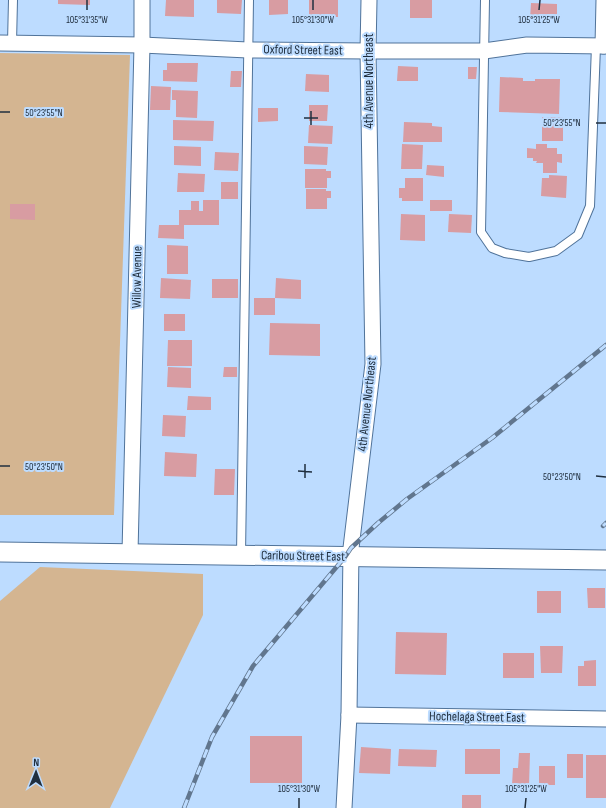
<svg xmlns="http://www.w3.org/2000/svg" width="606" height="808" font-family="'Sofia Sans Condensed',sans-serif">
<rect width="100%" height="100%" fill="#bddcff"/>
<g fill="#d4b591">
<polygon points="0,53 130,55 114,515 0,515"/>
<polygon points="40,567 203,574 203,615 110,808 0,808 0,601"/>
</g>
<g fill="#d89ca2">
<polygon points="58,0 90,0 90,5 58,4"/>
<polygon points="166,0 194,0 194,17 165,16"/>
<polygon points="217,0 242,0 241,14 217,13"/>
<polygon points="269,0 288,0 288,14 269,15"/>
<rect x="309" y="0" width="29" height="17"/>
<rect x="410" y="0" width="22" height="18"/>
<polygon points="531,3 557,4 557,20 530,19"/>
<polygon points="167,63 198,63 197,82 163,81 163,70 167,70"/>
<polygon points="398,66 418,67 418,81 397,81"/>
<polygon points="468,67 477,67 476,79 468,79"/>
<polygon points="231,71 242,71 241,87 230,87"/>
<polygon points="306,74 329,75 329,92 305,91"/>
<polygon points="500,77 523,78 523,81 535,81 535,79 560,79 559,114 499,112"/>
<polygon points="151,86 171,87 170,110 150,110"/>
<polygon points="172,90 198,91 197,118 176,117 176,100 172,100"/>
<polygon points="309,105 328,105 327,121 309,121"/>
<polygon points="258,108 278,108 278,121 258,122"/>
<rect x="542" y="117" width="21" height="24"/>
<polygon points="173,120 214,121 213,141 173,140"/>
<polygon points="404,122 432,123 432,126 442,127 442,142 403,142"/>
<polygon points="309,125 333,126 332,144 308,143"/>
<polygon points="402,144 423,145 422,169 401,169"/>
<polygon points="536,144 547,144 547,148 557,148 557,154 562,154 562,163 557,162 557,173 543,173 543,163 536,163 537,161 533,161 533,158 527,158 527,148 536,149"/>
<polygon points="174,146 201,147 201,166 174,165"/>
<polygon points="304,146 328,147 327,165 304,164"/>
<polygon points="215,152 239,153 238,171 214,170"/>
<polygon points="427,165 444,166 444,177 426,175"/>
<polygon points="305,169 326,169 326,171 331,171 331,178 327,178 327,188 305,188"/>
<polygon points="178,173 205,174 204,192 177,192"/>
<polygon points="549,175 567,176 566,198 541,196 542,178 549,178"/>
<polygon points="405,178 423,178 423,201 402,201 402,198 399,198 399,188 405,188"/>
<rect x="221" y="182" width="17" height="17"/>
<polygon points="306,189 326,189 326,191 331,191 331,198 327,198 327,209 306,209"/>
<polygon points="203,200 219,200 219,225 184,225 184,239 158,238 159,225 179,225 179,210 191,210 191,201 199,201 199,211 203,211"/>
<rect x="430" y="200" width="22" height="11"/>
<polygon points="10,204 35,204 35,220 10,219"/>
<polygon points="401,214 425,215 425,241 400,240"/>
<polygon points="449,214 472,215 471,233 448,232"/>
<polygon points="167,245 188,246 188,274 167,274"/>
<polygon points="161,278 191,280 190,299 160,298"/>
<polygon points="276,278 301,280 301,299 275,298"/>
<rect x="212" y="279" width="26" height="19"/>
<rect x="254" y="298" width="21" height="17"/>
<rect x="164" y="314" width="21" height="17"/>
<polygon points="270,323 320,324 320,356 269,355"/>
<polygon points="168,340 192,340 192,366 167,366"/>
<polygon points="168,367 191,368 191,388 167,387"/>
<polygon points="224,367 237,367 237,377 223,377"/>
<polygon points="188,396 211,397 211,410 187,410"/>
<polygon points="163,415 186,416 185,437 162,436"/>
<polygon points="165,452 197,454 196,477 164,476"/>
<polygon points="215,469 235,469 234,495 214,495"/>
<polygon points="587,588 605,588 605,608 588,608"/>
<rect x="537" y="591" width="24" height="22"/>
<polygon points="396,632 447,633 446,675 395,674"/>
<polygon points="540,646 563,646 562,673 541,673"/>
<rect x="503" y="653" width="31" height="25"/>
<polygon points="596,660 596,686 578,686 578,666 584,666 584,661"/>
<rect x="250" y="736" width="52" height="47"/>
<polygon points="361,747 391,749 390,774 359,773"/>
<polygon points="399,749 437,750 436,767 398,766"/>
<rect x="465" y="749" width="35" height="25"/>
<polygon points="519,753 530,753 529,786 512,785 513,768 518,768"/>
<rect x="567" y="754" width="16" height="24"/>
<rect x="586" y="755" width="20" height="43"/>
<rect x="539" y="766" width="16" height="19"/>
<rect x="462" y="795" width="19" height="13"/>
</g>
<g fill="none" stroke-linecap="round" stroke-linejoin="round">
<defs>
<g id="service">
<polyline points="485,0 481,232 492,248 505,253 529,257 556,251 578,235 590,206 596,46"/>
<polyline points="12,43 13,0"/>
<polyline points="241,555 249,0"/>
</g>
<g id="minor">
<polyline points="0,43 142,45 248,50 368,51 484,51 527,45 606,46"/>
<polyline points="603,46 604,0"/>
<polyline points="130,553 142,45 142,0"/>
<polyline points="349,715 606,719"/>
<polyline points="344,808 349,715 351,548 373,364 368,51 369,0"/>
</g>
<polyline id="tertiary" points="0,552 606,560"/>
</defs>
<use href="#service" stroke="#50739a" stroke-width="10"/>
<use href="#minor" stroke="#50739a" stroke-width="17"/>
<use href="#tertiary" stroke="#50739a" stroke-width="21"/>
<use href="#service" stroke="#fff" stroke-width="8"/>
<use href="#minor" stroke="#fff" stroke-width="15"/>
<use href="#tertiary" stroke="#fff" stroke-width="19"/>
<defs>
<g id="rail">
<polyline points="603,526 606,523"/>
<polyline points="184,808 212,737 253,666 345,557 351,548 378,523 407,499 492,438 606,345"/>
</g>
</defs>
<use href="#rail" stroke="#61768e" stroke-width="4.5"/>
<use href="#rail" stroke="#bddcff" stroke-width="3" stroke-dasharray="9" stroke-linecap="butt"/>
</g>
<path fill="none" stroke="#202f3f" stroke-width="1.5" d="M87,10V0M313,10V0M539,10L540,0M0,112H10M304,118H318M596,123H606M311,125V111M0,466H10M298,471L312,472M596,476L606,477M305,478V464M299,808V798M525,808L526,798"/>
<g text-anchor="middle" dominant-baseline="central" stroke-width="4" stroke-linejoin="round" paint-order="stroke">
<g font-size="13" fill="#202f3f" stroke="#bddcff">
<text transform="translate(303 50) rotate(1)">Oxford Street East</text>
<text transform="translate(369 81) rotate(-90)">4th Avenue Northeast</text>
<text transform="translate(137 277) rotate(-89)">Willow Avenue</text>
<text transform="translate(367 404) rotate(-84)">4th Avenue Northeast</text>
<text transform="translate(303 556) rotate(1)">Caribou Street East</text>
<text transform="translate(477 717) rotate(1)">Hochelaga Street East</text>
</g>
</g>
<g font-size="10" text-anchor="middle" fill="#202f3f" stroke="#bddcff" stroke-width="4" stroke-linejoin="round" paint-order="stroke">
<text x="87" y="23">105°31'35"W</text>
<text x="313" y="23">105°31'30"W</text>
<text x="539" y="23">105°31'25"W</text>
<text x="44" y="116">50°23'55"N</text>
<text x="562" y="126">50°23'55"N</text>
<text x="44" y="470">50°23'50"N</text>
<text x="562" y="480">50°23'50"N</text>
<text x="299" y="792">105°31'30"W</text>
<text x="526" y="792">105°31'25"W</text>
</g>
<g transform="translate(36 772) rotate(1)" stroke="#bddcff" stroke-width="3" paint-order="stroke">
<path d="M0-3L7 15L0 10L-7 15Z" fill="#202f3f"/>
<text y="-6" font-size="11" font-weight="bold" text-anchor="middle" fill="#202f3f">N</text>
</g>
</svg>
